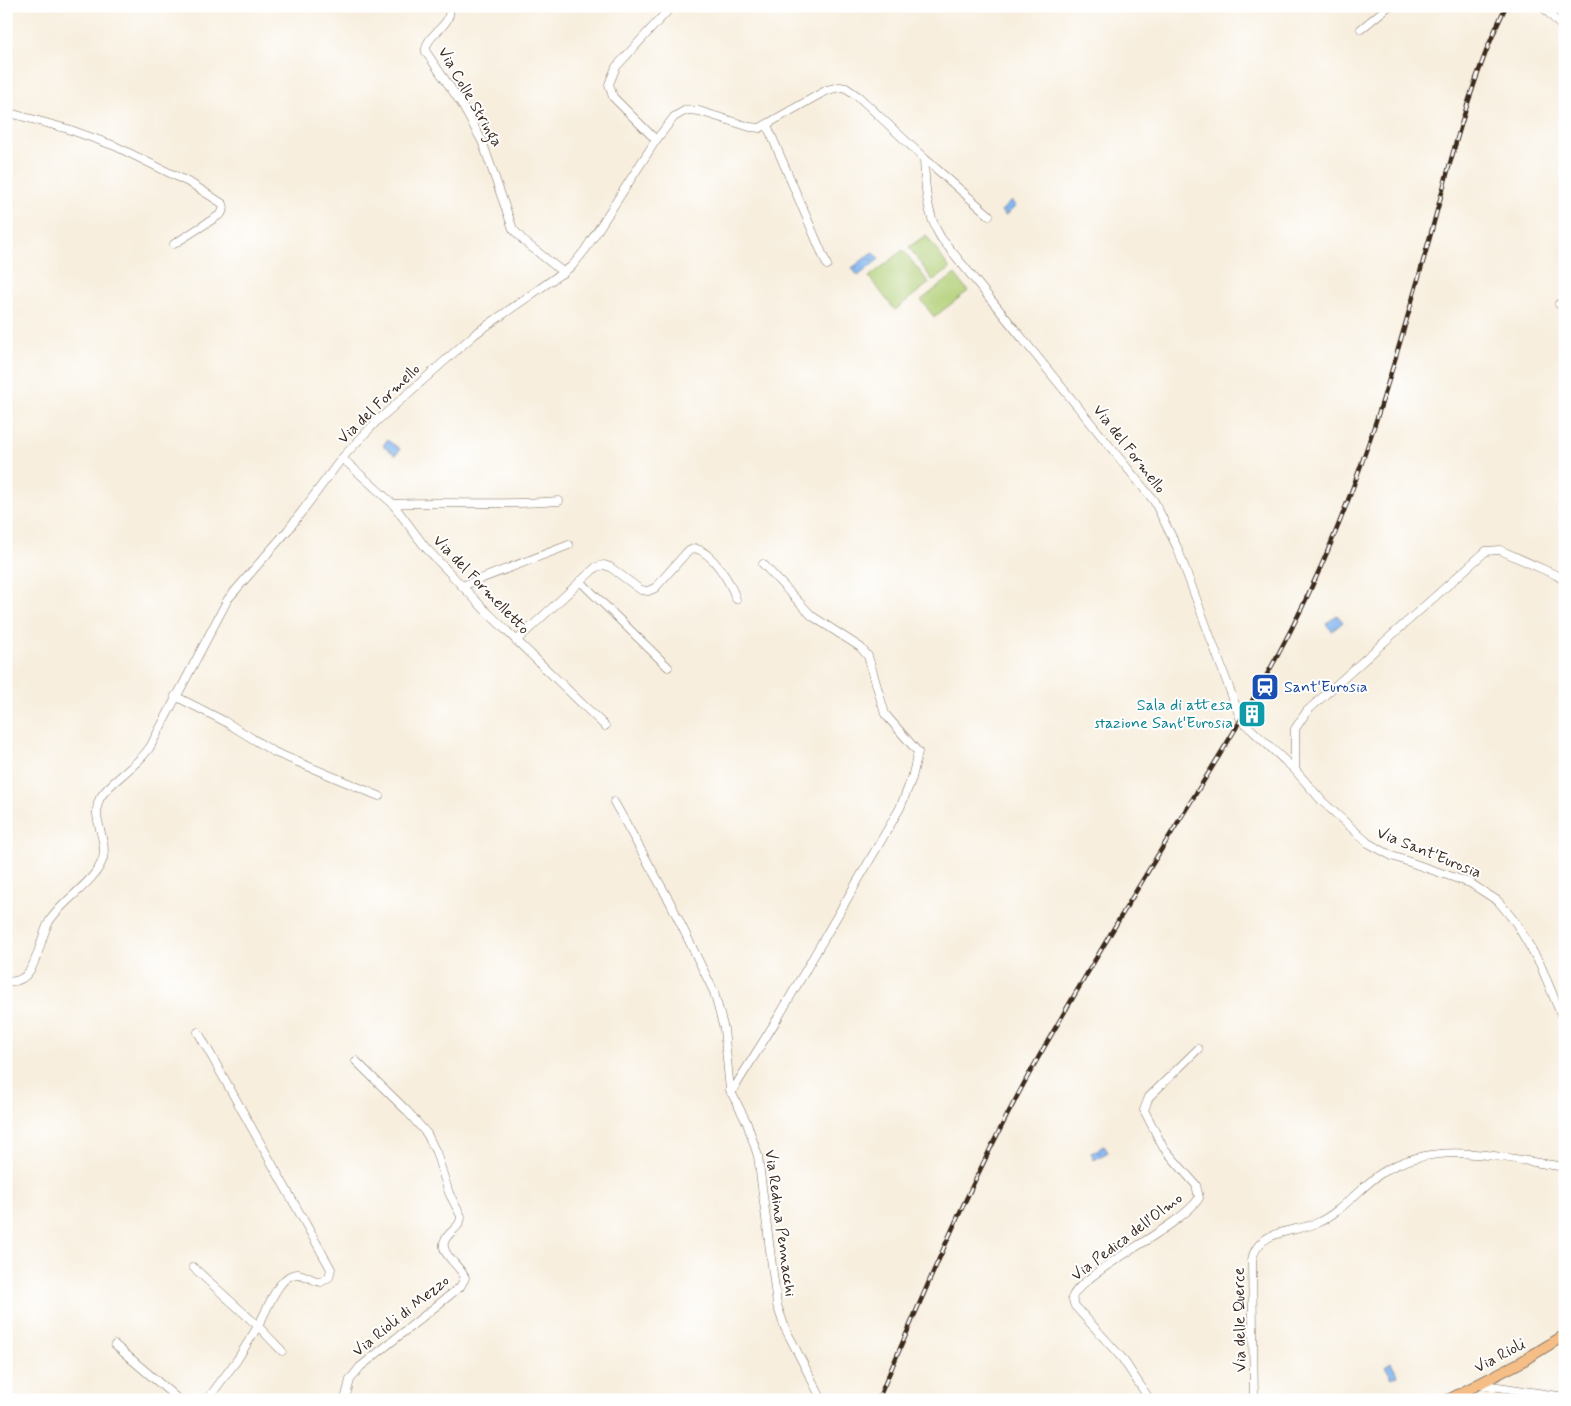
<svg xmlns="http://www.w3.org/2000/svg" width="1571" height="1406" font-family="Mynerve,sans-serif">
<defs>
<pattern id="water-ripples" width="26" height="14" patternUnits="userSpaceOnUse" patternTransform="scale(1.25)"><rect width="26" height="14" fill="#83b6f0"/><path d="M2 4q2-2 4 0t4 0M15 11q2-2 4 0t4 0" fill="none" stroke="#6c94c2"/></pattern>
</defs>
<rect width="100%" height="100%" fill="#fff"/>
<filter id="ink" filterUnits="userSpaceOnUse"><feTurbulence type="fractalNoise" baseFrequency=".02" numOctaves="2"/><feDisplacementMap in="SourceGraphic" scale="10" xChannelSelector="R" yChannelSelector="G"/><feConvolveMatrix kernelMatrix="1 2 1 2 8 2 1 2 1" color-interpolation-filters="sRGB"/></filter>
<filter id="wash" filterUnits="userSpaceOnUse"><feTurbulence type="fractalNoise" baseFrequency=".0096" numOctaves="4" result="noise"/><feDisplacementMap in="SourceGraphic" scale="20" xChannelSelector="R" yChannelSelector="G"/><feGaussianBlur stdDeviation="1.12" result="paint"/><feColorMatrix in="noise" values="0 0 0 0 0 0 0 0 0 0 0 0 0 0 0 0 0 1.4 0 .05"/><feComposite in="paint" operator="in"/></filter>
<g filter="url(#wash)">
<rect width="100%" height="100%" fill="#f7eedd"/>
<g fill="#b1cf77" stroke="#767c4a">
<polygon points="926,235 950,269 933,281 909,247"/>
<polygon points="903,250 929,283 895,310 869,277"/>
<polygon points="955,274 968,291 934,317 921,300"/>
</g>
<g fill="url(#water-ripples)" stroke="#5f7087">
<polygon points="1011,201 1016,206 1005,216 1001,211"/>
<polygon points="873,252 879,259 858,276 852,268"/>
<polygon points="387,440 400,449 396,455 383,446"/>
<polygon points="1337,615 1343,622 1332,631 1326,624"/>
<polygon points="1104,1146 1108,1152 1094,1160 1091,1153"/>
<polygon points="1391,1362 1398,1375 1392,1378 1385,1366"/>
</g>
</g>
<g filter="url(#ink)">
<g fill="none" stroke-linecap="round" stroke-linejoin="round">
<defs>
<g id="minor">
<path d="M449,6C454,27 424,34 426,52L461,103L482,141L513,229L525,242L564,273"/>
<polyline points="1542,6 1565,30"/>
<polyline points="1361,29 1389,6"/>
<polyline points="6,112 68,129 115,146 192,184 223,204 224,208 221,214 174,244"/>
<polyline points="767,125 827,265"/>
<polyline points="656,140 613,97 609,84 616,67 672,6"/>
<path d="M924,158C925,185 926,214 941,238L1154,501L1177,547L1241,720L1295,770"/>
<polyline points="1559,304 1565,299"/>
<polyline points="342,458 393,504 425,547 483,608 605,726"/>
<path d="M393,504C448,501 503,506 559,501"/>
<polyline points="580,581 668,667"/>
<polyline points="1565,581 1556,575 1500,550 1486,551 1307,711 1295,729 1295,770 1322,801 1368,843 1392,856 1470,883 1498,901 1516,923 1540,964 1565,1024"/>
<polyline points="462,586 569,545"/>
<path d="M516,641L596,567L604,565L610,567L641,590L648,591L655,588L687,552L695,548C713,553 731,583 736,599"/>
<polyline points="175,696 224,721 274,752 379,796"/>
<polyline points="614,802 670,902 714,992 724,1029 730,1090 747,1123 758,1156 777,1305 785,1328 822,1400"/>
<path d="M6,981C37,987 38,940 49,922C61,901 97,881 103,858C108,838 90,818 100,798C110,781 137,767 150,747L228,599L288,530L342,458L376,422L475,334L572,266L585,250L656,140L674,117L686,110L699,111L750,127L760,128L827,90L840,87L846,88L859,97L924,158L989,215"/>
<path d="M198,1032L331,1269L329,1277L321,1282C313,1281 306,1275 298,1274C278,1273 267,1312 258,1326L282,1351"/>
<polyline points="731,1093 779,1016 900,808 912,778 918,752 885,714 868,656 860,647 812,616 763,564"/>
<polyline points="193,1267 258,1326 237,1360 207,1400"/>
<polyline points="115,1345 179,1400"/>
<polyline points="1478,1384 1565,1397"/>
<path d="M345,1400L350,1380L360,1367L460,1287L465,1278C461,1266 438,1253 445,1240C450,1230 461,1228 461,1216L449,1193L436,1152L427,1134L406,1110L356,1061"/>
<path d="M1150,1400L1122,1358L1075,1306L1072,1298C1075,1290 1083,1284 1090,1278C1115,1257 1185,1221 1199,1198L1196,1185L1163,1147L1144,1110L1149,1097L1198,1049"/>
<path d="M1254,1400L1252,1260C1258,1228 1295,1233 1317,1223C1342,1212 1360,1187 1383,1172C1437,1138 1506,1159 1565,1167"/>
</g>
<polyline id="major" points="1448,1400 1521,1362 1565,1335"/>
</defs>
<use href="#minor" stroke="#7d6f61" stroke-width="9"/>
<use href="#major" stroke="#7d6f61" stroke-width="12"/>
<use href="#minor" stroke="#fff" stroke-width="8"/>
<use href="#major" stroke="#f6be87" stroke-width="10"/>
<defs>
<path id="rail" d="M878,1400C929,1281 978,1163 1042,1051C1087,973 1133,895 1180,819C1228,742 1276,666 1313,584C1365,472 1398,352 1431,233C1452,156 1471,78 1506,6"/>
</defs>
<use href="#rail" stroke="#3b2a1e" stroke-width="4.5"/>
<use href="#rail" stroke="#fff" stroke-width="2.5" stroke-dasharray="8" stroke-linecap="butt"/>
</g>
</g>
<defs>
<symbol id="station-square" viewBox="-11 -11 22 22"><rect x="-9" y="-9" width="18" height="18" rx="4" fill="#1a4fb4" stroke="#fff"/><path d="M-3-6H3Q5-6 5-4V2Q5 4 3 4L4.5 6H3L1.5 4h-3L-3 6H-4.5L-3 4Q-5 4-5 2V-4Q-5-6-3-6ZM-3.5-4v3h7v-3ZM-3.5 1v1.5H-2V1ZM2 1v1.5H3.5V1Z" fill="#fff"/></symbol>
<symbol id="building-square" viewBox="-11 -11 22 22"><rect x="-9" y="-9" width="18" height="18" rx="4" fill="#0f9aa8" stroke="#fff"/><path d="M-4-6H4V6H1V3H-1V6H-4ZM-2.5-4.3h1.7v1.8h-1.7ZM.8-4.3h1.7v1.8H.8ZM-2.5-1h1.7V.8h-1.7ZM.8-1h1.7V.8H.8Z" fill="#fff"/></symbol>
</defs>
<g fill-rule="evenodd">
<use href="#station-square" x="1249" y="671" width="32" height="32"/>
<use href="#building-square" x="1236" y="698" width="32" height="32"/>
</g>
<g text-anchor="middle" dominant-baseline="central" stroke-width="4" stroke-linejoin="round" paint-order="stroke">
<g font-size="16" fill="#3b2a1e" stroke="#fff">
<text transform="translate(470 97) rotate(60)">Via Colle Stringa</text>
<text transform="translate(379 404) rotate(-44)">Via del Formello</text>
<text transform="translate(1129 449) rotate(52)">Via del Formello</text>
<text transform="translate(481 585) rotate(46)">Via del Formelletto</text>
<text transform="translate(1429 853) rotate(22)">Via Sant'Eurosia</text>
<text transform="translate(780 1223) rotate(82)">Via Redina Pennacchi</text>
<text transform="translate(1127 1237) rotate(-37)">Via Pedica dell'Olmo</text>
<text transform="translate(401 1316) rotate(-39)">Via Rioli di Mezzo</text>
<text transform="translate(1240 1320) rotate(-91)">Via delle Querce</text>
<text transform="translate(1500 1356) rotate(-28)">Via Rioli</text>
</g>
<g font-size="16" fill="#164399" stroke="#fff" text-anchor="start">
<text x="1284" y="687">Sant'Eurosia</text>
</g>
<g font-size="16" fill="#0d838f" stroke="#fff" text-anchor="end">
<text x="1233" y="705">Sala di attesa<tspan x="1233" dy="18">stazione Sant'Eurosia</tspan></text>
</g>
</g>
<rect width="1571" height="1406" fill="none" stroke="#fff" stroke-width="25"/>
</svg>
